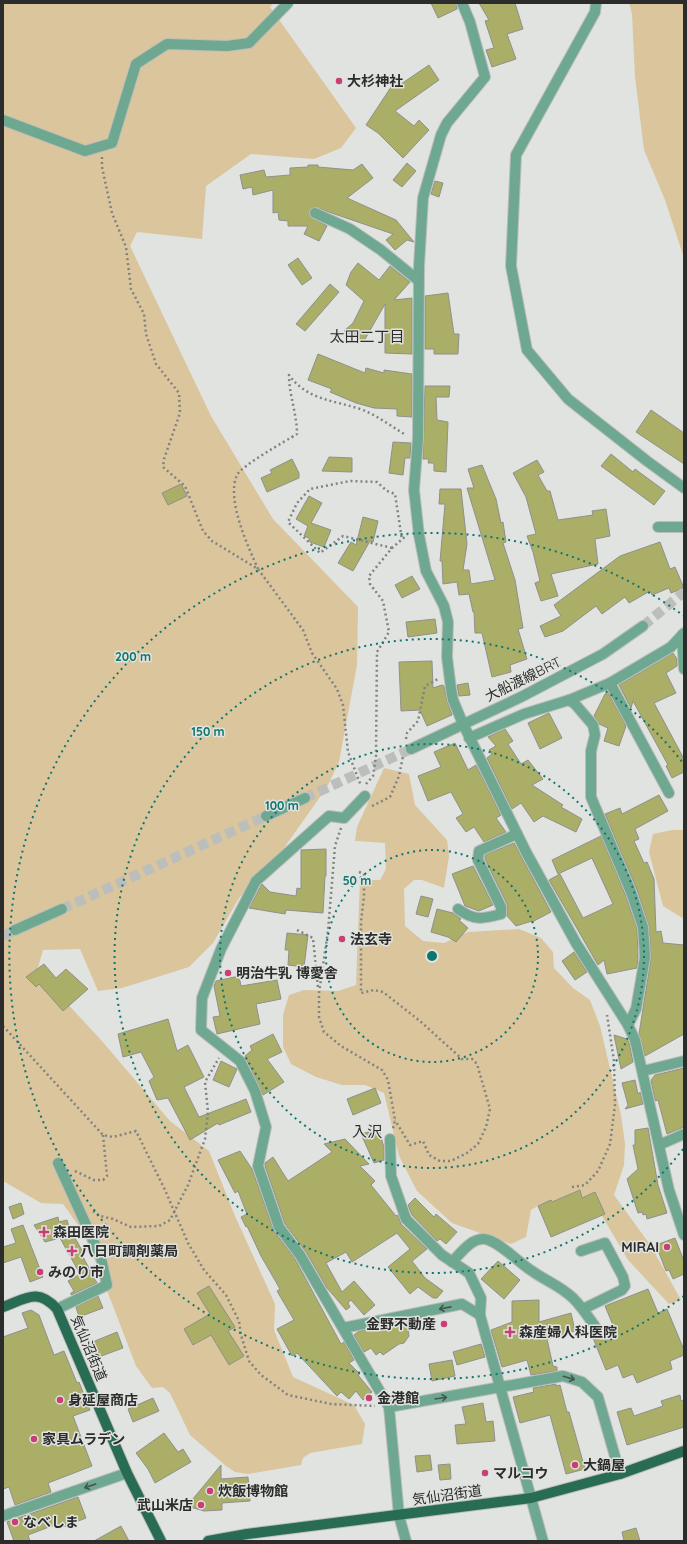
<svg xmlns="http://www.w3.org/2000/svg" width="687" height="1544" font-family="Quicksand,'Noto Sans JP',sans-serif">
<rect width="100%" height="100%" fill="#e0e3e0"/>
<g fill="#dac59c">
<polygon points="3,3 274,3 270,7 356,128 341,148 314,159 251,154 206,186 202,239 137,232 130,246 211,416 273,519 358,607 357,665 339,762 327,787 284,848 239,898 213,943 189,967 122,988 98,991 80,949 43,950 37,971 101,1040 170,1121 209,1151 235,1216 275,1304 274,1330 293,1377 354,1405 365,1424 362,1444 310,1453 303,1458 301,1465 248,1474 235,1472 226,1466 190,1435 170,1393 163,1387 152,1388 136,1366 98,1267 81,1229 63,1204 41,1203 3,1181"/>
<polygon points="629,3 684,3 684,258 665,200 644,150 635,77 632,14"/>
<polygon points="384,768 409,774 415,805 447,840 449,856 444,888 422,880 414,880 404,889 405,926 423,941 444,943 468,932 519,929 541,938 553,952 554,968 573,988 590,1000 600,1026 621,1115 625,1144 624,1165 614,1195 651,1246 681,1300 669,1304 628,1260 598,1209 574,1198 541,1204 531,1210 526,1237 511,1244 452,1223 417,1191 399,1156 384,1093 365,1085 342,1085 316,1077 291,1064 283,1047 283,1015 289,995 304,990 338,991 356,985 360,880 380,880 386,869 385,843 355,841 357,827"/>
<polygon points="672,830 684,830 684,919 663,906 649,852 653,834"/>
</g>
<g fill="#aaae66" stroke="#90908c">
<polygon points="431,3 456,3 457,9 438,18"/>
<polygon points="479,3 515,3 523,29 507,34 516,59 492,67 486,50 494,48 485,21 489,20"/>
<polygon points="429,65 439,80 395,111 414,126 419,120 429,130 403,158 378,133 366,125 397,78 401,84"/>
<polygon points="407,163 416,171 402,187 393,180"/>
<polygon points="362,164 373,178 347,198 396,220 414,242 407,240 395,250 386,240 393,234 314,207 309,211 310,216 327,226 319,241 304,234 308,226 288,226 288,221 279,220 278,212 273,213 273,190 253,195 252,187 243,189 240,175 264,170 266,177 290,175 290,168 308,167 308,165 318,165 318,167 353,170"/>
<polygon points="435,181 443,183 439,197 431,194"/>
<polygon points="298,258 312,278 302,285 288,265"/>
<polygon points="358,263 379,280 390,266 410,282 394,300 412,298 412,354 385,353 385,304 364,341 344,331 353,323 364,301 346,285 351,272"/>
<polygon points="330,284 339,292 305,331 296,324"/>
<polygon points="448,293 454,334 459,334 458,354 434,354 434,349 425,349 425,296"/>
<polygon points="318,354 365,373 366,368 384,373 384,370 412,374 412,417 397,416 397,409 374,408 356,403 330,392 332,389 308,380"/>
<polygon points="425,386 450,386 449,397 436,397 437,420 448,422 446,472 434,471 434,463 428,463 429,459 423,459"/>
<polygon points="651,410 684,433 684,464 636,432"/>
<polygon points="393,442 411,443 410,458 405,458 403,475 389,473"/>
<polygon points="611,454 633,472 635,469 665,491 654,505 601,466"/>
<polygon points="329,457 352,458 352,472 322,471"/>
<polygon points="292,459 299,473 299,478 267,492 261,478 272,473 270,470"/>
<polygon points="537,460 544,472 538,475 547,491 550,491 558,520 593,515 592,511 606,509 610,536 595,539 598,564 551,574 558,596 541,601 535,583 540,581 533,552 527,536 536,534 526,497 513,473"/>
<polygon points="482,465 496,499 501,523 503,522 506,542 503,543 515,580 523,628 518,629 527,659 510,665 511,672 492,677 482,633 475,633 474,612 473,612 469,594 459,595 457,582 443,584 442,561 440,561 445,504 439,504 440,489 461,489 467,544 463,570 469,570 471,584 495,580 467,488 474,488 468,469"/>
<polygon points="181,484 187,496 168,505 162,493"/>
<polygon points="309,496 322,503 311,523 331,530 324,547 310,542 309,538 304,536 308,526 296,519"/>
<polygon points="363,517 378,521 373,542 370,541 353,571 338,563 351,542 356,545"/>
<polygon points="660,542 670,569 675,567 684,588 671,593 669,588 652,595 650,591 629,603 625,597 602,614 596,606 563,631 545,637 540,626 561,616 554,605 620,556"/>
<polygon points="412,576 420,589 402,598 395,585"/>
<polygon points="435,619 437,633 408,637 406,622"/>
<polygon points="673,653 677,659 677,666 666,673 676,693 654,703 684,759 684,772 672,778 666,766 668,765 633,701 631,708 619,685"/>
<polygon points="432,661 433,688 442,685 444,686 447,701 452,715 427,726 420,710 401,711 399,662"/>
<polygon points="468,683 470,695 459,696 457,685"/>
<polygon points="608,692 626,726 619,746 604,741 608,728 599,724 594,716 605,694"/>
<polygon points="549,713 562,738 540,749 528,723"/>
<polygon points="505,729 513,741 508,744 521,764 528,760 543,779 532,785 563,805 561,807 582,819 576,832 543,816 534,822 521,803 512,809 487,758 492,754 489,750 496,746 488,737"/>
<polygon points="455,743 468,770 476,765 501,815 496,818 506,832 484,842 474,827 466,832 456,818 463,814 451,792 428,801 418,776 441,767 434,752"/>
<polygon points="659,795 668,811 635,829 639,839 634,841 644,863 647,862 654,879 656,932 661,931 663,943 684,945 684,1034 645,1056 639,1034 651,958 649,926 637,890 605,814 620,808 622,814"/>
<polygon points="601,836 625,894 637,928 638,957 637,968 607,974 604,960 598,965 549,880 560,874 583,918 613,904 592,858 558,874 552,860"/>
<polygon points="514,843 551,912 532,922 532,921 516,926 507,916 507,904 485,859 485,855"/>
<polygon points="326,849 326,876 325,876 323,913 286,910 285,914 249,908 262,884 270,892 296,896 297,888 301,889 301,850"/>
<polygon points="473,866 493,905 479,911 465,906 452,874"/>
<polygon points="421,896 433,899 428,917 416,914"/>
<polygon points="437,909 453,913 461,919 459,920 468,928 456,942 448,937 431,932"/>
<polygon points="287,933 308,935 304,967 288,965 289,950 285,950"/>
<polygon points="574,952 587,972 575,980 562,961"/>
<polygon points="44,964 56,978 66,969 88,989 63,1011 39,984 36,987 26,977"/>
<polygon points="239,976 241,986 277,980 281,999 256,1004 260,1024 217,1034 213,1017 220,1016 214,986 216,981"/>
<polygon points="168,1019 177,1051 188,1045 204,1077 184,1087 199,1117 246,1099 251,1112 219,1125 218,1123 190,1140 168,1098 157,1100 149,1081 154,1077 141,1052 123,1057 118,1034"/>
<polygon points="273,1034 282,1052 267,1059 284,1082 263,1095 245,1056 252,1050 250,1046"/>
<polygon points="614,1035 627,1039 629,1042 633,1062 621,1069"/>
<polygon points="221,1061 237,1069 229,1087 213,1080"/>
<polygon points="684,1068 684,1127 667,1134 658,1100 655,1101 651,1080 655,1075"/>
<polygon points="635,1080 638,1094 640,1092 643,1104 625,1109 628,1105 622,1083"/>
<polygon points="375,1088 381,1103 353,1115 347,1099"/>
<polygon points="648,1128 658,1185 667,1213 647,1219 646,1214 643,1215 642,1212 638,1213 627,1179 638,1169 633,1145 635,1145 635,1130"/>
<polygon points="379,1129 384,1148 384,1160 374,1163 361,1134"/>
<polygon points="345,1139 369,1164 360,1166 375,1181 371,1185 396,1216 398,1215 401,1224 427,1249 412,1261 425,1278 443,1291 437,1298 433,1298 418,1287 410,1294 388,1267 410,1249 397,1233 352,1262 346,1252 326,1263 342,1292 354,1281 375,1305 364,1315 351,1300 348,1303 350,1307 346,1310 327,1288 306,1252 285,1224 265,1166 265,1163 273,1157 288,1181 332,1152 324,1144"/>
<polygon points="240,1151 252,1169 274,1231 295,1259 341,1344 344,1342 354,1360 349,1363 360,1374 358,1375 372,1392 363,1400 356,1391 349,1399 341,1392 337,1396 297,1353 292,1356 277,1329 294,1320 277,1291 280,1289 261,1256 247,1226 246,1227 241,1217 247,1214 238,1191 235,1193 218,1160"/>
<polygon points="580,1190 582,1198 595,1192 605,1214 551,1237 538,1206 551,1200 552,1202"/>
<polygon points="415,1198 434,1217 436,1214 457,1232 446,1244 440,1239 437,1241 412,1215 408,1205"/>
<polygon points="21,1203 24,1214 13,1219 9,1207"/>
<polygon points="58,1217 59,1222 67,1220 72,1237 74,1236 84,1254 82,1255 97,1283 71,1295 71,1293 74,1291 68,1281 80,1274 60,1238 45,1242 34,1225"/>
<polygon points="23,1225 43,1277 30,1282 21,1257 3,1263 3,1247 16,1243 11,1229"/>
<polygon points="675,1238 684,1261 684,1274 673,1279 669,1270 666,1271 656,1245"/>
<polygon points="498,1261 520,1280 504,1299 481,1279"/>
<polygon points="209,1286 235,1327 228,1331 244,1356 229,1365 211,1335 193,1345 184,1329 210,1314 197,1293"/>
<polygon points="648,1289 658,1313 667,1309 684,1350 684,1355 670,1361 672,1369 637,1383 633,1374 623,1378 618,1365 606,1370 593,1338 602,1340 607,1337 607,1333 615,1330 605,1306"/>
<polygon points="98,1296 103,1308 79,1317 76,1307"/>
<polygon points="539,1300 539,1322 571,1313 575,1331 547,1339 553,1366 557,1367 557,1371 531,1375 527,1360 502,1367 491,1330 512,1322 512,1301"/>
<polygon points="31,1310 39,1315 54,1355 64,1351 77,1383 79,1382 90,1410 73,1416 92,1466 48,1483 51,1492 15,1505 9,1487 3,1489 3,1337 28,1328 22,1313"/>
<polygon points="407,1322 409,1336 404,1343 399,1344 383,1355 380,1352 376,1355 371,1348 364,1352 354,1335 359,1331"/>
<polygon points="117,1332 123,1348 96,1358 90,1343"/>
<polygon points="481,1344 485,1357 457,1365 453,1352"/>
<polygon points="452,1360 455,1376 432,1381 429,1364"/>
<polygon points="556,1384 556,1386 560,1385 567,1412 569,1412 585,1469 566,1474 550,1415 520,1423 513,1397 534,1392 533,1388"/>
<polygon points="680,1395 681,1401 684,1400 684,1427 627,1445 617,1412 631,1408 634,1416 663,1406 661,1401"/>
<polygon points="153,1398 159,1411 133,1422 128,1409"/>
<polygon points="483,1403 486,1422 493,1421 495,1441 457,1444 455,1425 466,1424 462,1407"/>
<polygon points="164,1433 178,1452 183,1449 191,1462 155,1483 148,1469 136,1453"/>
<polygon points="430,1455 432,1470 417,1472 415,1456"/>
<polygon points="450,1464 451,1479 440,1480 438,1465"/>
<polygon points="221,1465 221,1479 248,1477 250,1501 222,1503 222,1510 204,1511 187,1506"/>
<polygon points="78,1497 86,1518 58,1529 57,1524 28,1535 30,1541 14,1541 7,1522"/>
<polygon points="121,1526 129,1541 94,1541"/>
<polygon points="636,1528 640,1541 624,1541 622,1532"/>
</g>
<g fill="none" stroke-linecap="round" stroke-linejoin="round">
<g stroke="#bcbebc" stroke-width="10" stroke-dasharray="10 5" stroke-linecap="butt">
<polyline points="643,626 684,592"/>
<polyline points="305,798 411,749"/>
<polyline points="62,909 266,816"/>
<polyline points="3,936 15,930"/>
</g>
<defs>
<g id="minor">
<polyline points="462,3 470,22 485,77 447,123 441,135 423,198 419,266 418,438 414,490 419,535 426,571 444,606 448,622 447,657 451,689 453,700 463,724 526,852 576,943 628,1025 635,1040 669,1190 684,1235"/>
<polyline points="596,3 595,12 516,155 511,266 527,350 568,399 647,461 684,488"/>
<polyline points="3,120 85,151 112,143 136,64 167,44 227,46 249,43 288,3"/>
<polyline points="315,213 350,229 381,250 419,281"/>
<polyline points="658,527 684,527"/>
<polyline points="684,636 682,635 684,669"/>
<polyline points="610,683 669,793"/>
<polyline points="569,700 575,704 593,725 595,735 591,751 591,797 631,892 643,927 645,957 636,1009 628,1025"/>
<polyline points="469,738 524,714 569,700 610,683 671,647 684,633"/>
<polyline points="411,749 521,697 603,654 643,626"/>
<polyline points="365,796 344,818 329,816 256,881 221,949 202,998 201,1030 240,1061 255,1091 266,1127 258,1166 279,1227 300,1255 389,1407 399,1516 406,1541"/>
<polyline points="266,816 305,798"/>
<path d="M458,909C474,921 483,919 501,914V907L478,860L479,851L517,834"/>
<polyline points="15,930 62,909"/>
<polyline points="643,1071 684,1061"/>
<polyline points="390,1139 391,1176 406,1219 442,1255 469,1273 481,1298 480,1315 543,1541"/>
<polyline points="659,1145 684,1134"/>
<polyline points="581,1251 605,1243 623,1277 625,1286 622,1290 583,1309"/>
<path d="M452,1262C460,1254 471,1238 484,1239C498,1240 519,1263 532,1271C546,1281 559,1285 573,1298C584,1309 591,1322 601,1334"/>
<polyline points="57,1309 107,1285 101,1258 58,1163"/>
<polyline points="343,1328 462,1304 480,1315"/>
<polyline points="389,1407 563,1376 582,1382 598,1397 620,1474"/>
<polyline points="3,1516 127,1473"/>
</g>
<g id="major">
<path d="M3,1307C27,1298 38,1288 57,1309L127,1473L161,1541"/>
<polyline points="208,1541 247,1534 531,1498 620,1474 684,1451"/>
</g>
</defs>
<use href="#minor" stroke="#bcbebc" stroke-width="12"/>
<use href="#major" stroke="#bcbebc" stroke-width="12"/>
<g stroke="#818381" stroke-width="2.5" stroke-dasharray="2 3" stroke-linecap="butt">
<polyline points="102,157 102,167 112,213 126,247 131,289 144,314 146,334 156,364 179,393 180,413 164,459 163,467 185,486 203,531 212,541 258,569 303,630 312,653 337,689 343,705 348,752 361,786"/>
<polyline points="392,548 343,536 320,553 288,522 297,503 310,489 350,481 377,482 387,491 395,494 402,540"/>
<path d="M258,569C248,546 226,500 237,475C242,465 286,441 297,434C297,414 289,395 289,375C308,401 335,400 363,410C378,416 392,427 406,435"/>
<polyline points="406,739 407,733 418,721 425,686 438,679"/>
<polyline points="366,784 373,776 376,756 377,652 389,632 383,601 370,584 369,576 392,548 407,535"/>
<polyline points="372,806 390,797 399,776 403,756"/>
<polyline points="341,828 335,846 328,931 319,993 319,1017 324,1032 341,1046 382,1070 388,1080 395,1120 393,1129"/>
<polyline points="359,872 364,874 364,896 361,922 361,993 374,990 383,992 420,1021 462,1059 472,1059 477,1064 490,1109 486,1127 478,1144 467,1153 451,1161 440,1161 429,1155 423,1141 410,1145 395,1120"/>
<polyline points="297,930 313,938 318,988"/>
<polyline points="3,1026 103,1135 113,1137 136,1131 165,1190 188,1243 204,1270 226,1295 239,1321 241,1335 249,1361 261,1375 288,1395 331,1404 375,1406"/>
<polyline points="75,1171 94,1180 103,1180 107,1176 103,1135"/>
<polyline points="572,1187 585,1185 598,1171 610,1144 615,1105 614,1061 607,1015"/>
<polyline points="93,1211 100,1216 113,1219 131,1227 159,1226 170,1220 188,1185 205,1139 208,1112 205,1082 219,1058"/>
</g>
<use href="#minor" stroke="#6fa890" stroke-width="10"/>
<use href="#major" stroke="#286c54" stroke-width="10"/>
</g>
<defs><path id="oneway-shaft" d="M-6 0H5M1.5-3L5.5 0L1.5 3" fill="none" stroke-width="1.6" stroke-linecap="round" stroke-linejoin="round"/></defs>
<g stroke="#43574e">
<use href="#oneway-shaft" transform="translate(445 1308) rotate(169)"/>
<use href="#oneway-shaft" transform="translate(569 1378) rotate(16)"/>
<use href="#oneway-shaft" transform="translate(441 1398) rotate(-9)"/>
<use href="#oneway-shaft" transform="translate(90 1486) rotate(161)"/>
</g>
<g fill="none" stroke="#0f766e" stroke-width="2" stroke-dasharray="2 4">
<circle cx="432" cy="956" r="106"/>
<circle cx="432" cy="956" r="212"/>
<path d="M683 1149A317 317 0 1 1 683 763"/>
<path d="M684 1296A423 423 0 1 1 684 616"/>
</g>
<g fill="#c93e74" stroke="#e0e3e0" stroke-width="1.5">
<circle cx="339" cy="81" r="4"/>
<circle cx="342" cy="939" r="4"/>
<circle cx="228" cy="973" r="4"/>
<path d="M42 1226h4v4h4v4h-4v4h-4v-4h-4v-4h4z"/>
<circle cx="667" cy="1247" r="4"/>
<path d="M70 1245h4v4h4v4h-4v4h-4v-4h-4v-4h4z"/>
<circle cx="40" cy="1272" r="4"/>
<circle cx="444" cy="1324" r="4"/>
<path d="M508 1326h4v4h4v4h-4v4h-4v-4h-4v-4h4z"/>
<circle cx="369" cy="1398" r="4"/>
<circle cx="60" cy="1400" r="4"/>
<circle cx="34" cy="1439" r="4"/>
<circle cx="575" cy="1465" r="4"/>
<circle cx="485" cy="1473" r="4"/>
<circle cx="210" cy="1491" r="4"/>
<circle cx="201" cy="1505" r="4"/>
<circle cx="15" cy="1522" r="4"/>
</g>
<g text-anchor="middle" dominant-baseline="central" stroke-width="3" stroke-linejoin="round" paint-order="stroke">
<g font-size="14" font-weight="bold" fill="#2b2c2b" stroke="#e0e3e0" text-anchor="start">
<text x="347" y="81">大杉神社</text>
<text x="350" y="939">法玄寺</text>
<text x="236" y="973">明治牛乳 博愛舎</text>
<text x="53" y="1232">森田医院</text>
<text x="659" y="1247" text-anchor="end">MIRAI</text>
<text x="80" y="1251">八日町調剤薬局</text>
<text x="48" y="1272">みのり市</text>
<text x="436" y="1324" text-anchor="end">金野不動産</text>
<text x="519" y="1332">森産婦人科医院</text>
<text x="377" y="1398">金港館</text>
<text x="68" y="1400">身延屋商店</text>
<text x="42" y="1439">家具ムラデン</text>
<text x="583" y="1465">大鍋屋</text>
<text x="493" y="1473">マルコウ</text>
<text x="218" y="1491">炊飯博物館</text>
<text x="193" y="1505" text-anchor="end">武山米店</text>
<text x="23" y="1522">なべしま</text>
</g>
<g font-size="14" fill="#2b2c2b" stroke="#e0e3e0">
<text transform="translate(523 679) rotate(-26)">大船渡線BRT</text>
<text transform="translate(89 1348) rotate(67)">気仙沼街道</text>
<text transform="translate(447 1495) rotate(-8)">気仙沼街道</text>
</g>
<g font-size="15" fill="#2b2c2b" stroke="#e0e3e0">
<text x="367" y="336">太田二丁目</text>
<text x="367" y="1131">入沢</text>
</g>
</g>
<circle cx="432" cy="956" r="6" fill="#0f766e" stroke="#e0e3e0" stroke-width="2"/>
<g font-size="12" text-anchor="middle" font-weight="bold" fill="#0f766e" stroke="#e0e3e0" stroke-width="3" stroke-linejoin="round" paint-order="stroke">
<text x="133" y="661">200 m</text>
<text x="208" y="736">150 m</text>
<text x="282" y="810">100 m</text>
<text x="357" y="885">50 m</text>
</g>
<rect width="687" height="1544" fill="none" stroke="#2b2c2b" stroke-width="8"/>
</svg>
